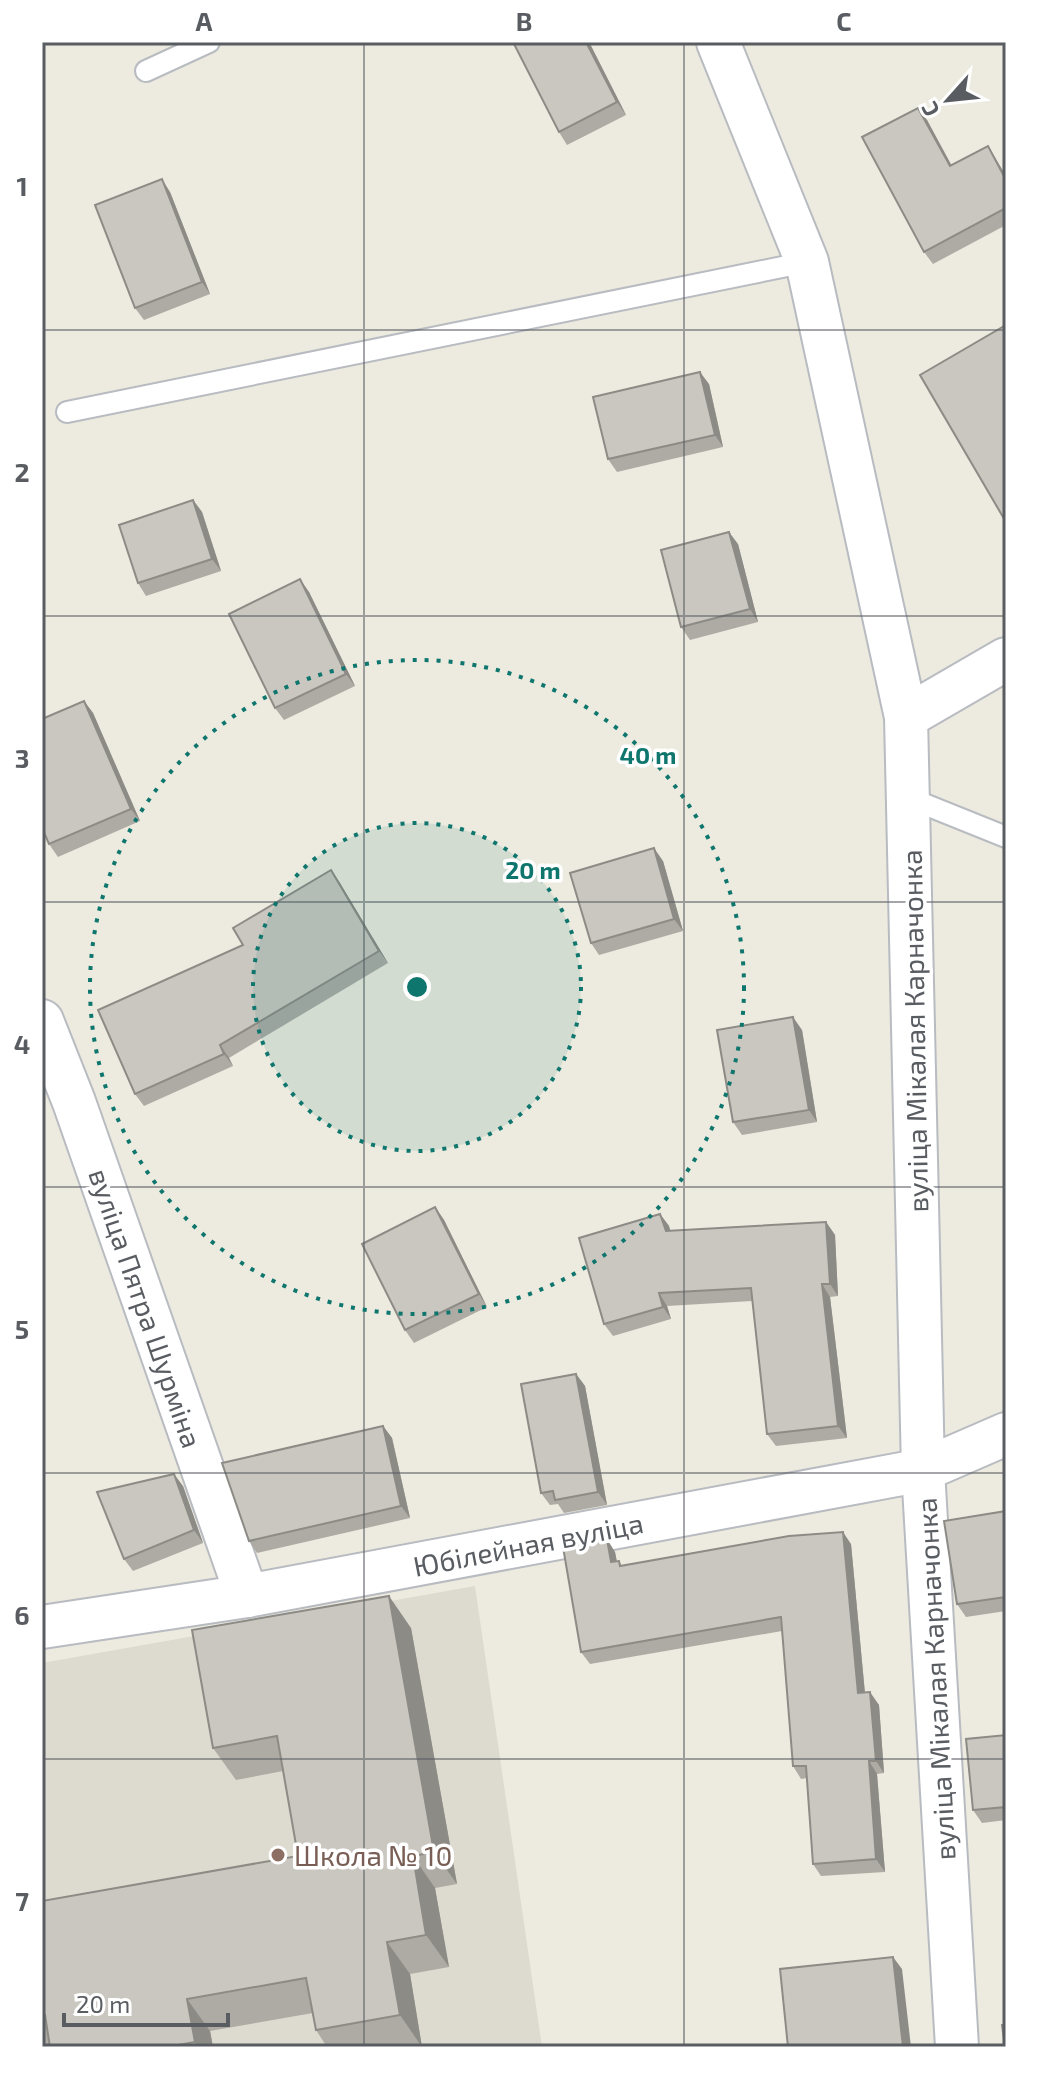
<svg xmlns="http://www.w3.org/2000/svg" width="1048" height="2089" font-family="'Exo 2',sans-serif">
<rect width="100%" height="100%" fill="#edebe0"/>
<polygon fill="#dddacf" points="475,1586 542,2047 42,2047 42,1663"/>
<g fill="none" stroke-linecap="round" stroke-linejoin="round">
<defs>
<g id="service">
<polyline points="146,71 209,42"/>
<polyline points="67,412 807,262"/>
<polyline points="909,798 1006,837"/>
</g>
<g id="minor">
<polyline points="718,42 807,262 906,717 923,1470 957,2047"/>
<polyline points="906,717 1006,659"/>
<polyline points="42,1021 74,1102 247,1596"/>
<polyline points="42,1627 247,1596 923,1470 1006,1434"/>
</g>
</defs>
<use href="#service" stroke="#b8bbc0" stroke-width="24"/>
<use href="#minor" stroke="#b8bbc0" stroke-width="46"/>
<use href="#service" stroke="#fff" stroke-width="20"/>
<use href="#minor" stroke="#fff" stroke-width="42"/>
</g>
<g fill="#aeaba5">
<polygon points="513,42 589,42 626,115 567,145 559,132"/>
<polygon points="927,120 951,166 988,146 1006,176 1006,225 933,264 924,252"/>
<polygon points="170,192 210,294 144,320 135,308"/>
<polygon points="709,384 723,447 617,472 608,459"/>
<polygon points="193,500 202,512 221,571 146,596 138,583"/>
<polygon points="738,544 758,622 690,640 681,627"/>
<polygon points="309,592 355,686 284,720 275,708"/>
<polygon points="84,701 93,713 140,821 58,857 49,844"/>
<polygon points="663,861 683,931 599,955 591,943"/>
<polygon points="331,870 388,963 229,1058 233,1066 144,1106 135,1094 243,945"/>
<polygon points="802,1030 817,1122 742,1135 733,1122"/>
<polygon points="435,1207 444,1220 487,1307 414,1343 405,1330"/>
<polygon points="660,1214 669,1226 670,1231 826,1222 835,1235 838,1296 830,1297 847,1438 776,1446 767,1434 752,1301 667,1306 671,1319 613,1336 604,1324"/>
<polygon points="576,1374 585,1386 607,1505 564,1513 558,1504 550,1505 541,1493"/>
<polygon points="383,1426 392,1438 410,1518 257,1553 249,1541"/>
<polygon points="183,1486 203,1543 133,1571 124,1559"/>
<polygon points="1006,1511 1006,1611 966,1617 957,1604"/>
<polygon points="851,1544 865,1693 879,1705 884,1773 877,1774 885,1872 821,1876 813,1864 807,1778 801,1779 793,1766 782,1631 590,1664 581,1652 615,1552 617,1561 619,1561 622,1566"/>
<polygon points="411,1628 457,1884 435,1888 449,1967 410,1974 422,2047 327,2047 316,2030 313,2013 210,2031 213,2047 42,2047 42,1901 298,1856 283,1771 236,1780 213,1748"/>
<polygon points="1006,1735 1006,1820 982,1823 973,1810"/>
</g>
<g fill="#8d8b86">
<polygon points="586,42 589,42 626,115 617,102"/>
<polygon points="918,108 927,120 959,179 950,166"/>
<polygon points="988,146 1006,176 1006,180"/>
<polygon points="162,179 170,192 210,294 202,282"/>
<polygon points="700,372 709,384 723,447 715,435"/>
<polygon points="193,500 202,512 221,571 212,559"/>
<polygon points="729,532 738,544 758,622 750,609"/>
<polygon points="300,579 309,592 355,686 346,674"/>
<polygon points="84,701 93,713 140,821 131,809"/>
<polygon points="654,848 663,861 683,931 674,919"/>
<polygon points="331,870 340,883 388,963 379,951"/>
<polygon points="793,1017 802,1030 817,1122 809,1110"/>
<polygon points="220,1045 229,1058 233,1066 224,1054"/>
<polygon points="435,1207 444,1220 487,1307 479,1294"/>
<polygon points="660,1214 669,1226 674,1244 666,1231"/>
<polygon points="826,1222 835,1235 838,1296 830,1284"/>
<polygon points="822,1284 830,1297 847,1438 838,1426"/>
<polygon points="659,1293 667,1306 671,1319 663,1307"/>
<polygon points="576,1374 585,1386 607,1505 598,1492"/>
<polygon points="383,1426 392,1438 410,1518 401,1506"/>
<polygon points="174,1474 183,1486 203,1543 194,1530"/>
<polygon points="843,1532 851,1544 866,1705 858,1693"/>
<polygon points="607,1539 615,1552 619,1575 611,1562"/>
<polygon points="389,1596 411,1628 457,1884 434,1852"/>
<polygon points="870,1692 879,1705 884,1773 876,1761"/>
<polygon points="869,1761 877,1774 885,1872 876,1859"/>
<polygon points="413,1856 435,1888 449,1967 426,1935"/>
<polygon points="387,1942 410,1974 422,2047 400,2015"/>
<polygon points="893,1957 902,1969 911,2047 903,2047"/>
<polygon points="187,1999 210,2031 213,2047 198,2047 195,2042"/>
</g>
<g fill="#cac7c0" stroke="#8d8b86" stroke-width="2">
<polygon points="513,42 586,42 617,102 559,132"/>
<polygon points="918,108 950,166 988,146 1006,180 1006,208 924,252 862,137"/>
<polygon points="162,179 202,282 135,308 95,205"/>
<polygon points="1006,325 1006,515 1003,517 920,375"/>
<polygon points="700,372 715,435 608,459 593,397"/>
<polygon points="193,500 212,559 138,583 119,525"/>
<polygon points="729,532 750,609 681,627 661,550"/>
<polygon points="300,579 346,674 275,708 229,614"/>
<polygon points="84,701 131,809 49,844 42,828 42,719"/>
<polygon points="654,848 674,919 591,943 570,873"/>
<polygon points="331,870 379,951 220,1045 224,1054 135,1094 98,1010 243,945 233,928"/>
<polygon points="793,1017 809,1110 733,1122 717,1030"/>
<polygon points="435,1207 479,1294 405,1330 362,1244"/>
<polygon points="660,1214 666,1231 826,1222 830,1284 822,1284 838,1426 767,1434 751,1288 659,1293 663,1307 604,1324 579,1238"/>
<polygon points="576,1374 598,1492 555,1500 553,1491 541,1493 521,1384"/>
<polygon points="383,1426 401,1506 249,1541 222,1463"/>
<polygon points="174,1474 194,1530 124,1559 97,1492"/>
<polygon points="1006,1511 1006,1597 957,1604 944,1521"/>
<polygon points="843,1532 858,1693 870,1692 876,1761 869,1761 876,1859 813,1864 806,1766 793,1766 781,1617 581,1652 563,1547 607,1539 611,1562 619,1561 620,1566 789,1536"/>
<polygon points="389,1596 434,1852 413,1856 426,1935 387,1942 400,2015 316,2030 306,1978 187,1999 195,2042 167,2047 50,2047 45,2015 42,2016 42,1901 298,1856 277,1736 213,1748 192,1630"/>
<polygon points="1006,1735 1006,1807 973,1810 966,1739"/>
<polygon points="893,1957 903,2047 788,2047 780,1969"/>
<polygon points="1006,2024 1006,2047 1005,2047 1002,2025"/>
</g>
<path fill="none" stroke="#595d62" stroke-width="2" stroke-opacity="0.55" d="M364,42V2047M684,42V2047M42,330H1006M42,616H1006M42,902H1006M42,1187H1006M42,1473H1006M42,1759H1006"/>
<circle cx="417" cy="987" r="164" fill="#0f766e" fill-opacity=".12"/>
<g fill="none" stroke="#0f766e" stroke-width="4" stroke-dasharray="4 8">
<circle cx="417" cy="987" r="164"/>
<circle cx="417" cy="987" r="327"/>
</g>
<circle fill="#8d6e63" stroke="#fff" stroke-width="3" cx="278" cy="1855" r="8"/>
<g text-anchor="middle" dominant-baseline="central" stroke-width="7" stroke-linejoin="round" paint-order="stroke">
<g font-size="28" fill="#595d62" stroke="#fff">
<text transform="translate(914 1031) rotate(-91)">вуліца Мікалая Карначонка</text>
<text transform="translate(146 1308) rotate(71)">вуліца Пятра Шурміна</text>
<text transform="translate(528 1544) rotate(-11)">Юбілейная вуліца</text>
<text transform="translate(935 1679) rotate(-93)">вуліца Мікалая Карначонка</text>
</g>
<g font-size="28" fill="#785e54" stroke="#fff" text-anchor="start">
<text x="294" y="1855">Школа № 10</text>
</g>
</g>
<circle cx="417" cy="987" r="12" fill="#0f766e" stroke="#fff" stroke-width="4"/>
<g font-size="24" text-anchor="middle" font-weight="bold" fill="#0f766e" stroke="#fff" stroke-width="7" stroke-linejoin="round" paint-order="stroke">
<text x="648" y="764">40 m</text>
<text x="533" y="879">20 m</text>
</g>
<rect width="1048" height="2089" fill="none" stroke="#ffffff" stroke-width="88"/>
<g transform="translate(948 100) rotate(243)" stroke="#ffffff" stroke-width="6" paint-order="stroke">
<path d="M0-6L14 30L0 20L-14 30Z" fill="#595d62"/>
<text y="-12" font-size="22" font-weight="bold" text-anchor="middle" fill="#595d62">С</text>
</g>
<path d="M64 2013v12h164v-12" fill="none" stroke="#595d62" stroke-width="4"/>
<text x="76" y="2013" font-size="24" fill="#595d62" stroke="#ffffff" stroke-width="6" paint-order="stroke">20 m</text>
<rect x="44" y="44" width="960" height="2001" fill="none" stroke="#595d62" stroke-width="3"/>
<g font-size="26" text-anchor="middle" font-weight="bold" fill="#595d62">
<text x="204" y="31">A</text>
<text x="524" y="31">B</text>
<text x="844" y="31">C</text>
<text x="22" y="196">1</text>
<text x="22" y="482">2</text>
<text x="22" y="768">3</text>
<text x="22" y="1054">4</text>
<text x="22" y="1339">5</text>
<text x="22" y="1625">6</text>
<text x="22" y="1911">7</text>
</g>
</svg>
